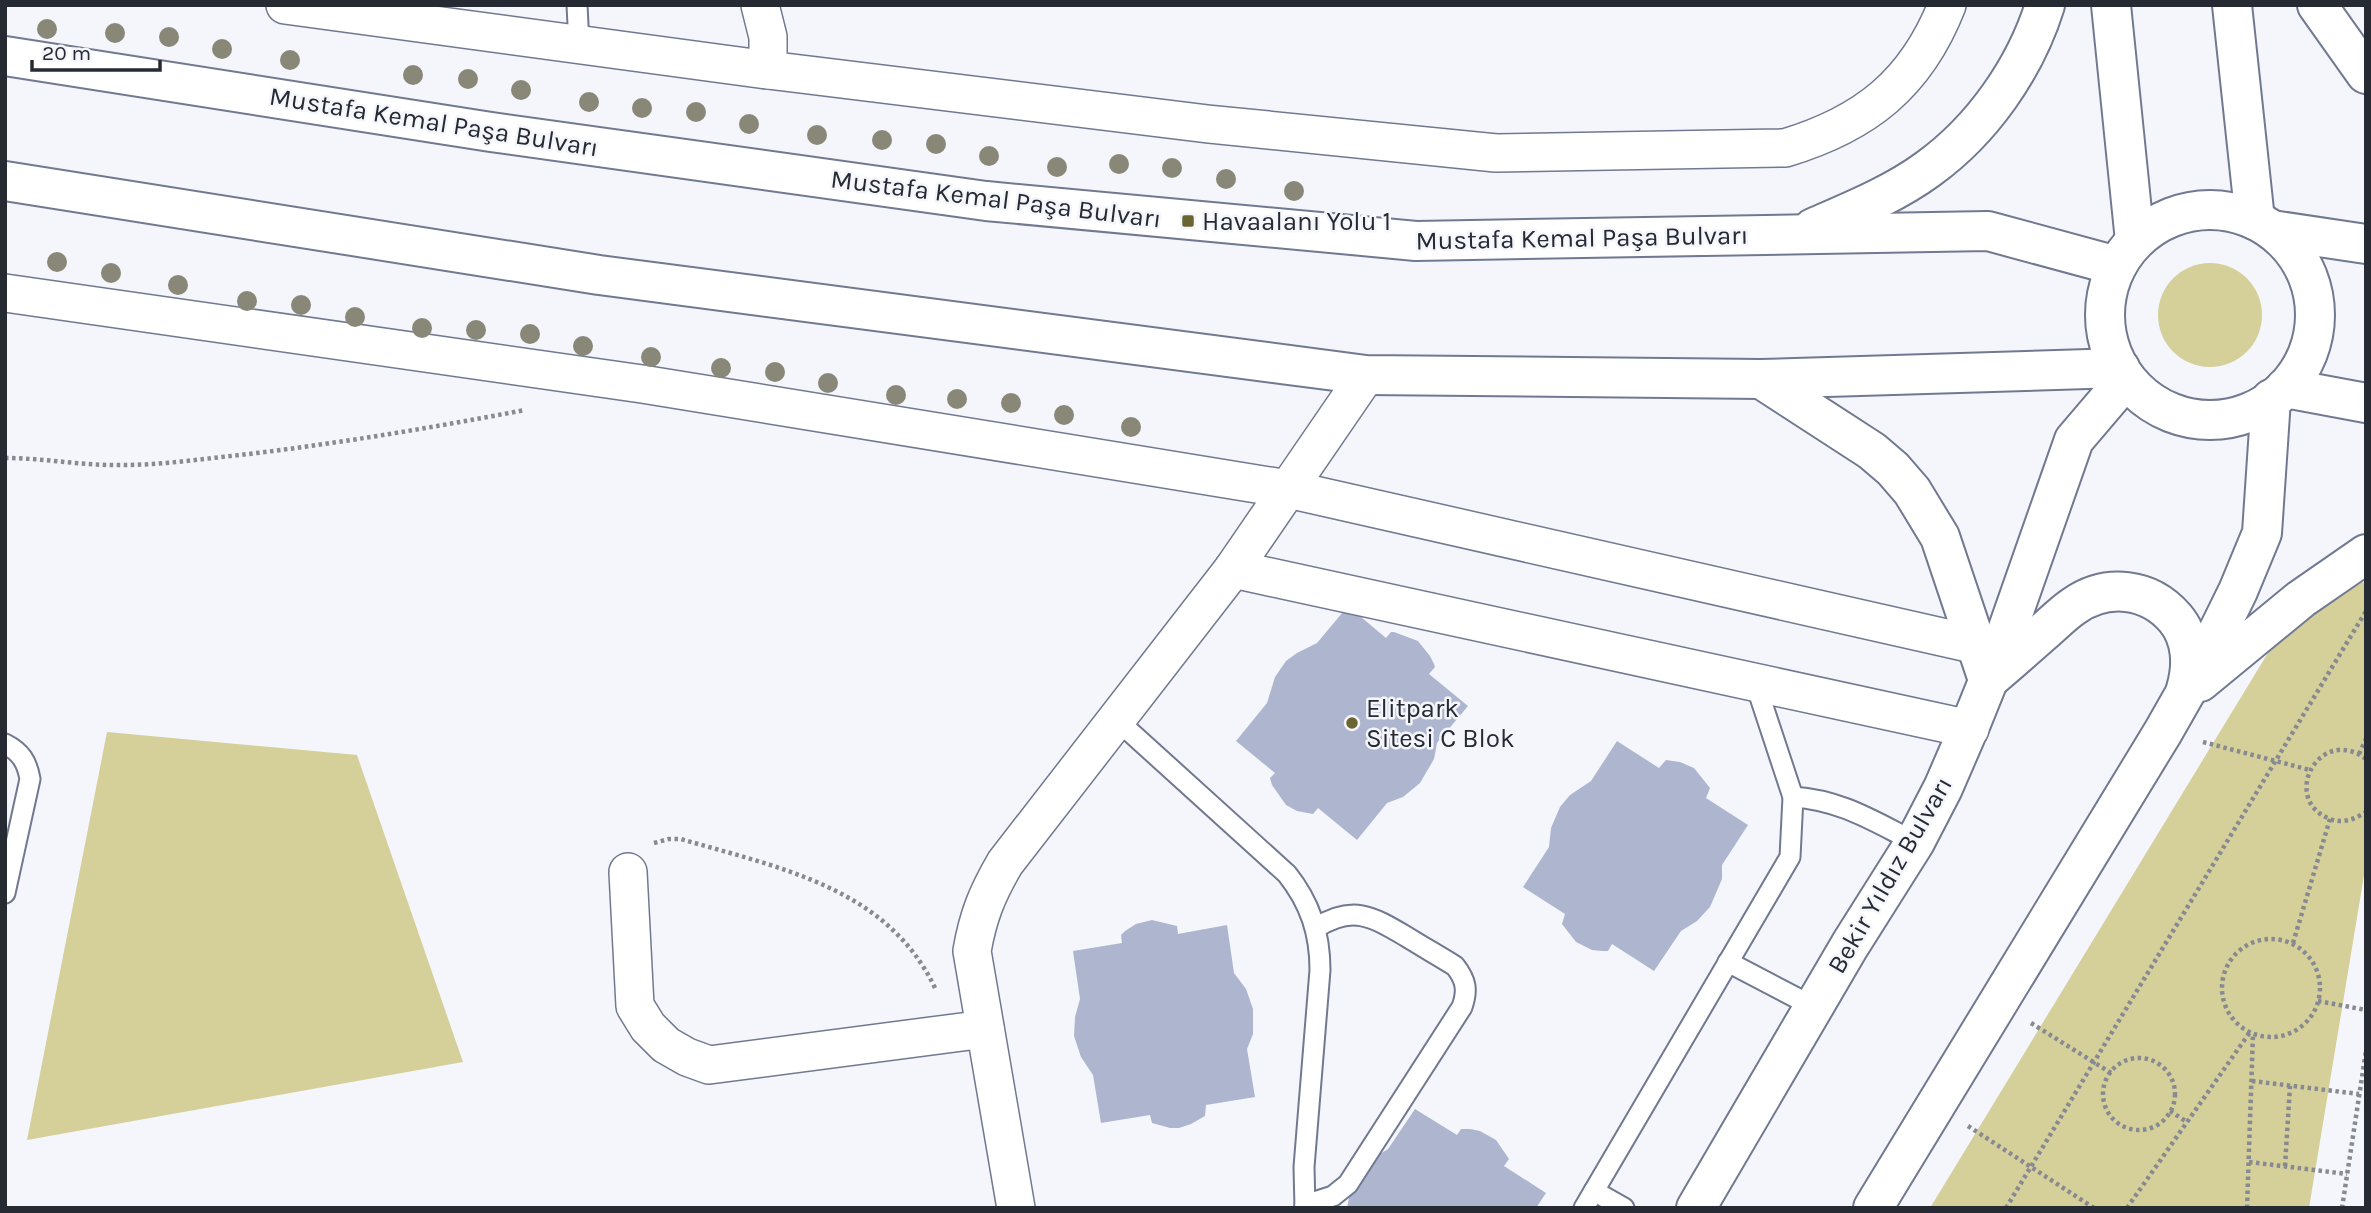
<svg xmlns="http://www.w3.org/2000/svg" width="2371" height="1213" font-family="Karla,sans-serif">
<rect width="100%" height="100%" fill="#f4f6fb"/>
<g fill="#d5cf9a">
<circle cx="2210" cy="315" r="52"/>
<polygon points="2316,574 2366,583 2366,863 2309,1208 1930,1208"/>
<polygon points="107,732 357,755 463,1062 27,1140"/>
</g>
<g fill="#adb6ce">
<polygon points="1348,606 1386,638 1391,632 1394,632 1418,641 1430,656 1434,664 1435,667 1429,674 1468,706 1437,743 1434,759 1420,783 1403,797 1387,803 1357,840 1318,808 1313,814 1297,811 1286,805 1272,785 1270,778 1275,773 1236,741 1267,703 1275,677 1286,661 1297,653 1317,643"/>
<polygon points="1617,741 1659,768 1666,760 1680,762 1694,768 1710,788 1706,798 1748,825 1722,865 1722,879 1710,907 1697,921 1681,931 1654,971 1612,944 1608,951 1602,951 1592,950 1576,942 1562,924 1565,914 1523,887 1549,847 1551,828 1560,807 1570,795 1591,781"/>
<polygon points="1152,920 1177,926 1178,934 1227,925 1234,973 1246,989 1253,1009 1253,1034 1247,1049 1255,1097 1206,1105 1205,1116 1191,1124 1179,1128 1170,1128 1152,1123 1150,1115 1101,1123 1093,1075 1081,1057 1074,1036 1075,1017 1080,999 1073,951 1122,943 1121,935 1125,931 1136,924"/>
<polygon points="1415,1109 1457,1135 1461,1129 1470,1129 1480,1131 1496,1140 1509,1159 1504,1166 1546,1193 1536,1208 1347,1208 1351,1188 1372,1159 1388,1149"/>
</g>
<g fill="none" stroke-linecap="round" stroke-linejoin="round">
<defs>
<g id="service">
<polyline points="577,5 579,45"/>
<path d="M1117,720L1287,874C1310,903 1320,933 1320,970L1304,1167L1305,1208"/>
<path d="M5,744C21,752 27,762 30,779L5,893"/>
<path d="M1793,797C1841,800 1873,821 1915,842"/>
<polyline points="1728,962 1814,1007"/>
<polyline points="1594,1191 1624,1208"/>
<path d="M1305,1205L1333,1196L1348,1184L1462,1007C1468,990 1466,980 1455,966C1439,956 1423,947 1407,937C1373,917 1353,904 1316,928"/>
<polyline points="1584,1208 1790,857 1793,797 1755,682"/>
</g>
<g id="minor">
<path d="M285,5L768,70L1208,124L1496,153L1785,148C1865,124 1916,84 1947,5"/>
<polyline points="760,5 768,37 768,70"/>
<polyline points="5,293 642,384 1288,489 1977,645"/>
<polyline points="1233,569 1970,729"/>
<polyline points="628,872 635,1006 648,1027 666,1045 687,1057 709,1065 985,1029"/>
<path d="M1016,1208L972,951C978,916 987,894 1005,863L1233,569L1366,375"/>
</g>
<g id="primary">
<polyline points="2111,5 2135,241"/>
<polyline points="2232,5 2255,220"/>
<polyline points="2317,5 2366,74"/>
<polyline points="5,56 491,132 986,201 1416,241 1988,231 2117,266"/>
<polyline points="5,181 599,275 1366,375 1761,379 2120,368"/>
<circle cx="2210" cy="315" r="105"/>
<path d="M1813,228C1852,211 1894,194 1928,169C1982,130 2025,69 2045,5"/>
<polyline points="2272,230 2366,244"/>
<path d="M1761,379L1872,451L1893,469L1912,491L1940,537L1988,680C2006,665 2024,649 2041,634C2052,625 2062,614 2074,606C2107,583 2149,588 2175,618C2192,638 2193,665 2186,689"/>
<polyline points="2285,388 2366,403"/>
<polyline points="2200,682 2301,599 2366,554"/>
<polyline points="1696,1208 1850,945 1915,842 1943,788 1972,721 1999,654 2074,440 2126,379"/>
<polyline points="1873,1208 2163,732 2204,660 2238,591 2262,533 2271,399"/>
</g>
</defs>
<use href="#service" stroke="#717990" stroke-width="23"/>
<use href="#minor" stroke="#717990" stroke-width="40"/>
<use href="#primary" stroke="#717990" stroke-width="42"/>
<g stroke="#878a91" stroke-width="4.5" stroke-dasharray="3.5 3.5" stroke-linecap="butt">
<path d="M5,458C45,458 83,466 123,465C162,465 201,459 240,455C335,444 430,428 525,410"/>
<polyline points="2203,742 2310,770"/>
<polyline points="2359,754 2366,739"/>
<path d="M2366,759C2320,724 2279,799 2330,819C2343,824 2355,819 2366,812"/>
<path d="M654,843L669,839H681C779,868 888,887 936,990"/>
<circle cx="2271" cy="988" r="49"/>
<polyline points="2293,943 2330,819"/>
<polyline points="2318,1001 2366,1010"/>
<polyline points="2031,1023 2111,1073"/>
<circle cx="2139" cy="1094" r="36"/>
<polyline points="2252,1081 2359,1094"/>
<polyline points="2170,1111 2187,1122"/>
<polyline points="1968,1126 2094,1208"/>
<polyline points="2249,1162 2347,1174"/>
<polyline points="2285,1166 2290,1086"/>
<polyline points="2006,1208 2366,611"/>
<polyline points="2127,1208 2250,1032"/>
<polyline points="2247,1208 2253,1034"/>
<polyline points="2342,1208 2366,1051"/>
</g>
<use href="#service" stroke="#fff" stroke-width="19"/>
<use href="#minor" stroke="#fff" stroke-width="37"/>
<use href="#primary" stroke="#fff" stroke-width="38"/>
</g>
<g fill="#898777">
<circle cx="47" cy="29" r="10"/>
<circle cx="115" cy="33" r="10"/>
<circle cx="169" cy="37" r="10"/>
<circle cx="222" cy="49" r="10"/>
<circle cx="290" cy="60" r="10"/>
<circle cx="413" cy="75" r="10"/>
<circle cx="468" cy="79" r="10"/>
<circle cx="521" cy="90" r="10"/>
<circle cx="589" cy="102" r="10"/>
<circle cx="642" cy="108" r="10"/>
<circle cx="696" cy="112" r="10"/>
<circle cx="749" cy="124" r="10"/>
<circle cx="817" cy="135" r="10"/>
<circle cx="882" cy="140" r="10"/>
<circle cx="936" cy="144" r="10"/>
<circle cx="989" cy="156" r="10"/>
<circle cx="1119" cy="164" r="10"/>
<circle cx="1057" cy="167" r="10"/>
<circle cx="1172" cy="168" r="10"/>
<circle cx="1226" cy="179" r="10"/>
<circle cx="1294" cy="191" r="10"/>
<circle cx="57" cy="262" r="10"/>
<circle cx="111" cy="273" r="10"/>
<circle cx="178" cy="285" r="10"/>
<circle cx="247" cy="301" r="10"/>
<circle cx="301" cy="305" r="10"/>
<circle cx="355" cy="317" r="10"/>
<circle cx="422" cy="328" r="10"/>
<circle cx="476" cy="330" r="10"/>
<circle cx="530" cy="334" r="10"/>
<circle cx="583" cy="346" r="10"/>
<circle cx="651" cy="357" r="10"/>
<circle cx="721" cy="368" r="10"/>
<circle cx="775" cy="372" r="10"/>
<circle cx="828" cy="383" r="10"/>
<circle cx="896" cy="395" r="10"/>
<circle cx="957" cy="399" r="10"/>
<circle cx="1011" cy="403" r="10"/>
<circle cx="1064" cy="415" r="10"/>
<circle cx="1131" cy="427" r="10"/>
</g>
<g fill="#6b6532" stroke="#f4f6fb" stroke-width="2.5">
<rect x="1181" y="214" width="14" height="14" rx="3.5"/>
<circle cx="1352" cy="723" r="7"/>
</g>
<g text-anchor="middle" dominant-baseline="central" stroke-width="5" stroke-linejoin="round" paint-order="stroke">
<g font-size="26" fill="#262a33" stroke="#f4f6fb">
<text transform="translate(434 122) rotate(9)">Mustafa Kemal Paşa Bulvarı</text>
<text transform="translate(996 199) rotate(7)">Mustafa Kemal Paşa Bulvarı</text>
<text transform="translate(1582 238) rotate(-1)">Mustafa Kemal Paşa Bulvarı</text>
<text transform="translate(1890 875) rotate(-60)">Bekir Yıldız Bulvarı</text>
</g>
<g font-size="26" fill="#262a33" stroke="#f4f6fb" text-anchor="start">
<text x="1202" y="221">Havaalanı Yolu 1</text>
<text x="1366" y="708">Elitpark<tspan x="1366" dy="30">Sitesi C Blok</tspan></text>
</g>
</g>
<rect width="2371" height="1213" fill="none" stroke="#262a33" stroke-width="14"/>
<path d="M32 60v10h128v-10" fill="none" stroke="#262a33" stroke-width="3.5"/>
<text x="42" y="60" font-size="21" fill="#262a33" stroke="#f4f6fb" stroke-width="5" paint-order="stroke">20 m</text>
</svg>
